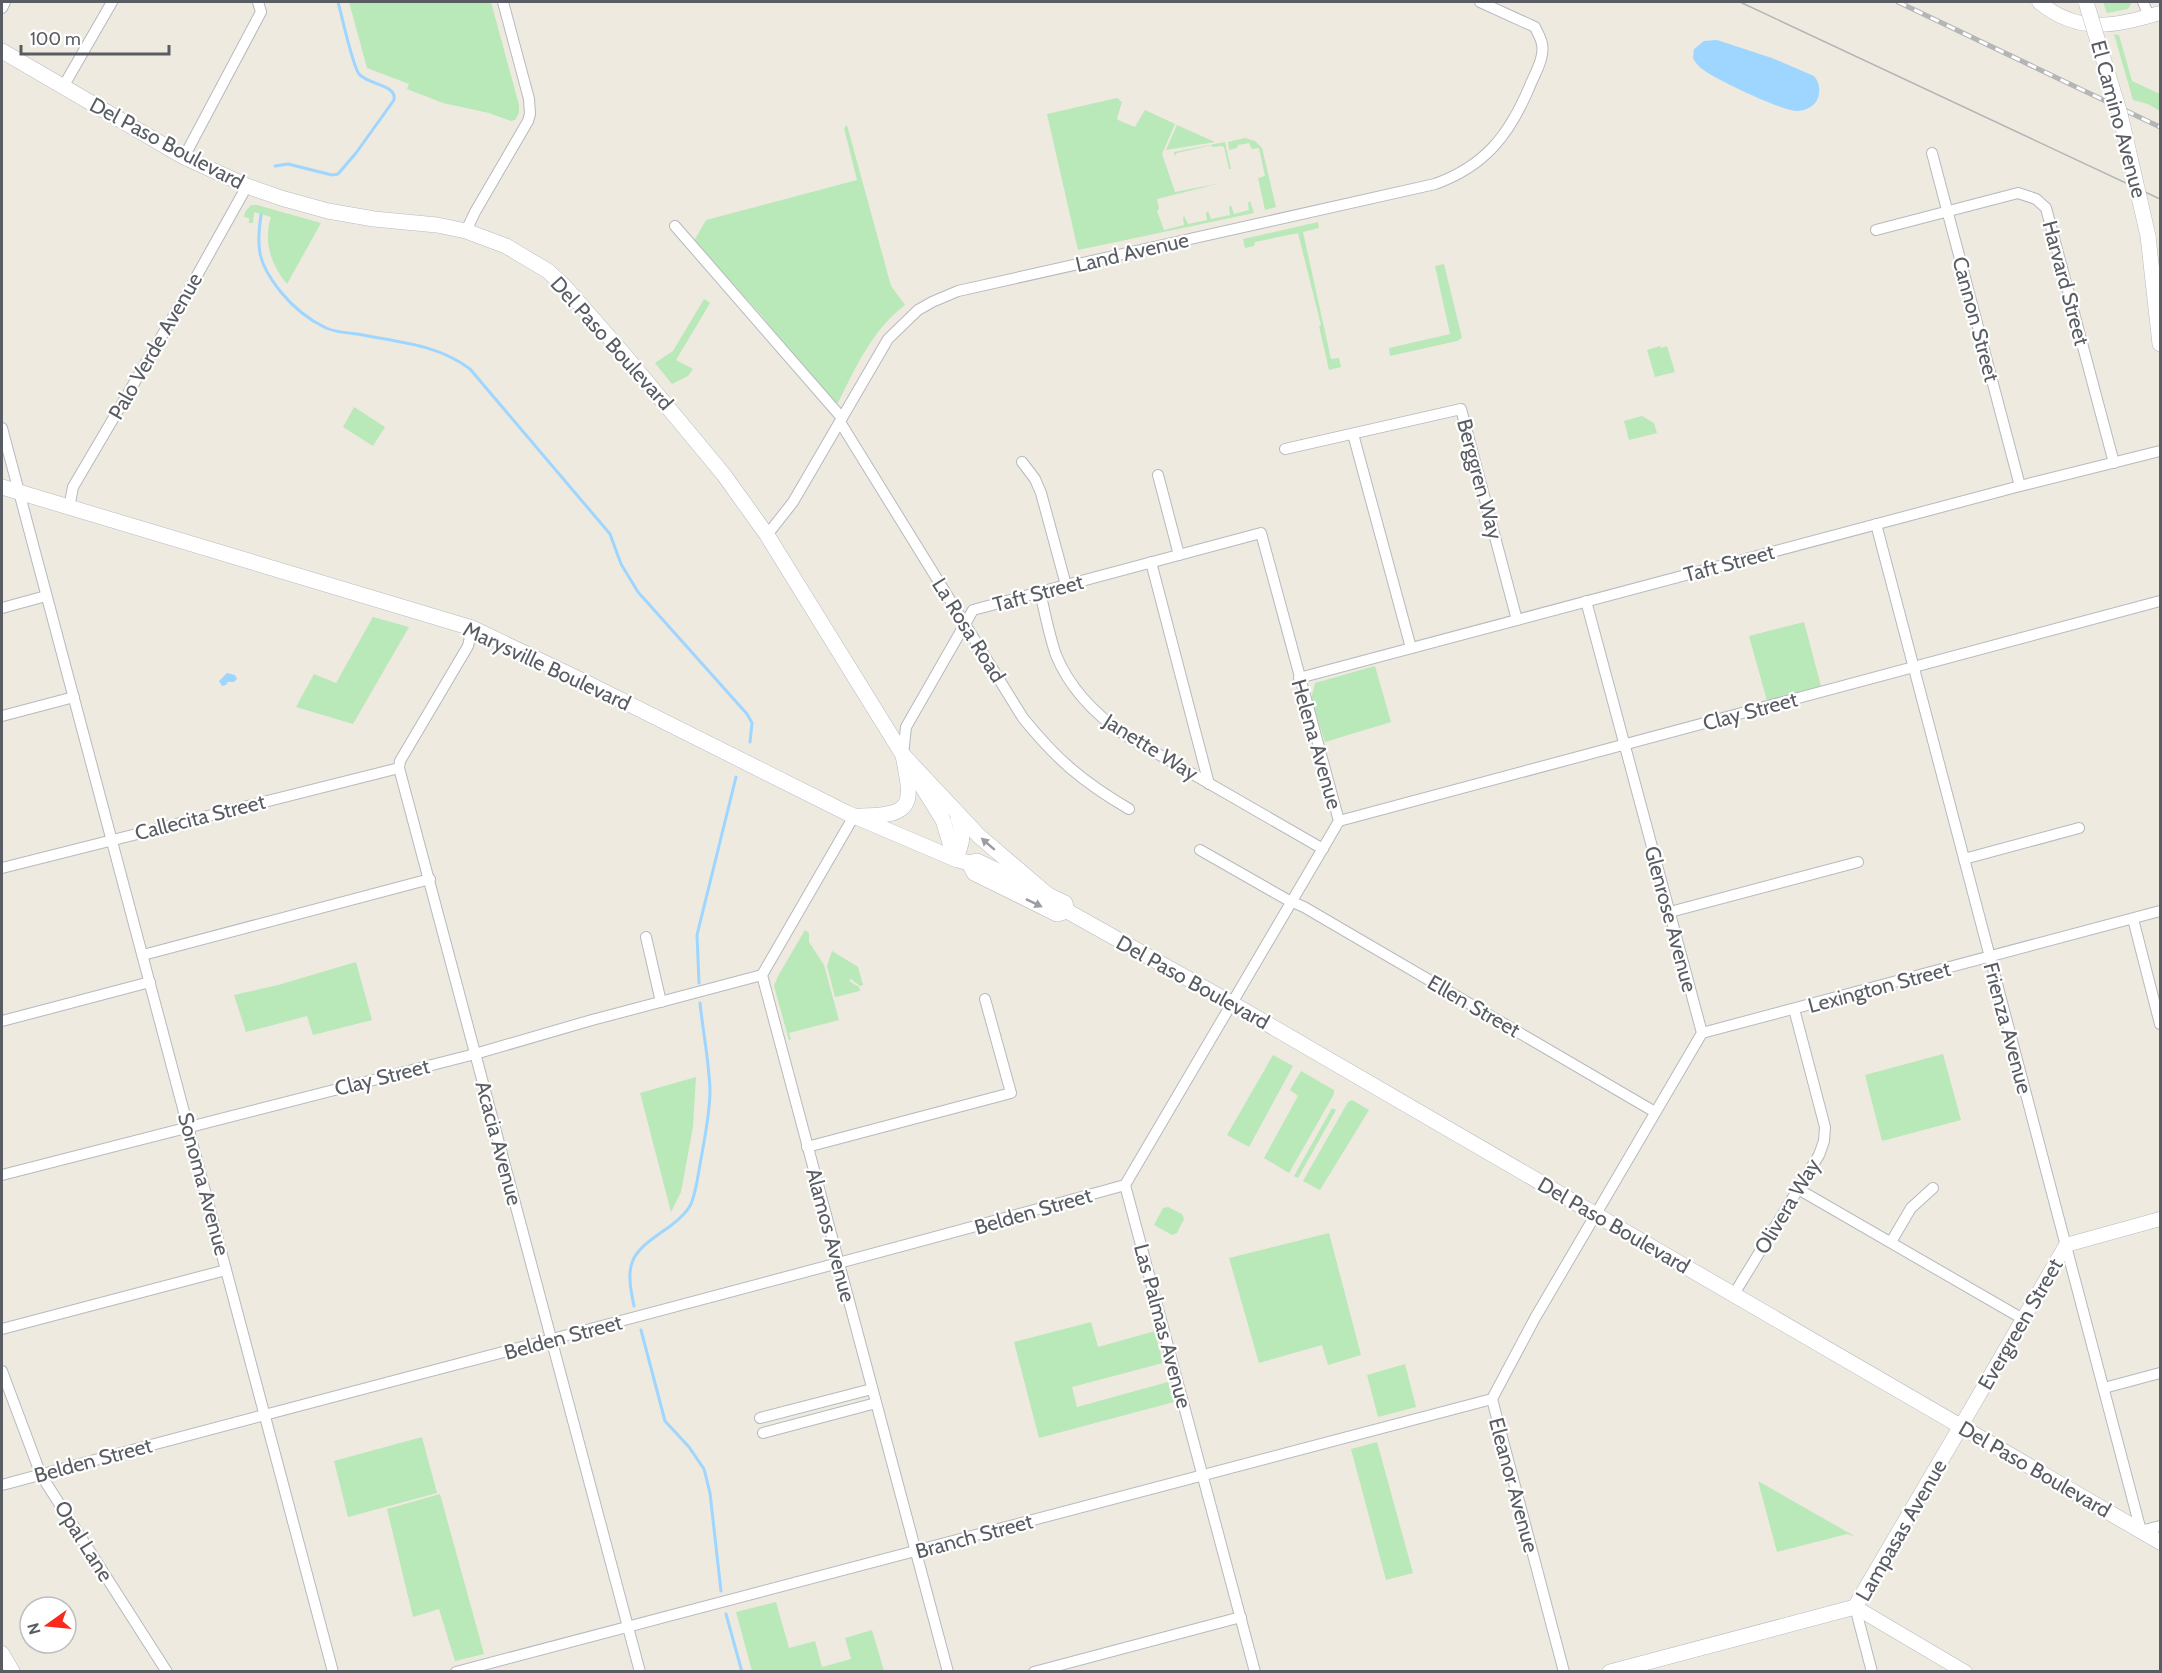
<svg xmlns="http://www.w3.org/2000/svg" width="2162" height="1673" font-family="Cabin,sans-serif">
<rect width="100%" height="100%" fill="#eeeae0"/>
<g fill="#b9e8b9">
<polygon points="349,2 491,2 519,105 519,113 515,120 511,121 489,113 443,103 407,89 409,84 367,68"/>
<polygon points="2103,2 2132,2 2128,9 2107,13"/>
<polygon points="2114,34 2119,35 2132,81 2160,94 2160,111 2148,104 2133,100"/>
<polygon points="1117,98 1122,102 1117,118 1118,120 1135,127 1145,110 1175,124 1162,154 1175,192 1221,183 1157,199 1159,209 1157,211 1164,230 1184,225 1183,218 1184,216 1188,224 1207,220 1206,213 1208,211 1211,219 1230,215 1229,207 1231,205 1234,214 1249,210 1248,203 1250,201 1254,213 1078,250 1047,114"/>
<path d="M847,125L891,286L905,305C873,329 855,368 838,403H835L786,347L762,316L694,241L706,220L857,180L844,128Z"/>
<polygon points="1177,125 1215,142 1166,150"/>
<polygon points="1245,138 1255,141 1262,148 1276,207 1265,210 1258,178 1265,176 1259,148 1252,149 1249,143 1238,145 1237,148 1229,150 1228,142"/>
<polygon points="1225,142 1231,169 1229,169 1224,147 1221,146 1212,147 1212,145 1177,153 1175,156 1174,152"/>
<path d="M251,205H257L321,223L287,284C271,265 263,241 271,217L254,212L253,223H249V218L244,217L245,212Z"/>
<polygon points="1318,222 1319,228 1303,232 1331,359 1339,358 1341,367 1329,370 1319,326 1321,325 1298,233 1255,242 1254,246 1245,248 1243,239"/>
<polygon points="1444,264 1462,338 1457,341 1390,356 1389,348 1450,334 1435,266"/>
<polygon points="704,299 710,303 676,360 693,369 688,376 672,384 655,363 673,351"/>
<polygon points="1660,346 1661,348 1667,346 1675,372 1655,377 1647,350"/>
<polygon points="354,407 385,427 373,446 343,427"/>
<polygon points="1642,416 1654,423 1657,433 1629,440 1624,421"/>
<polygon points="373,617 409,627 353,724 296,707 314,674 336,683"/>
<polygon points="1804,622 1821,686 1767,701 1749,636"/>
<polygon points="1375,666 1391,722 1325,742 1311,699 1315,683"/>
<polygon points="805,930 809,933 809,942 824,965 839,1020 789,1033 791,1039 789,1040 774,986 778,976"/>
<polygon points="832,951 858,967 863,985 860,986 851,979 849,981 859,987 860,991 835,997 827,966"/>
<polygon points="356,962 372,1020 313,1035 307,1016 246,1032 234,995 278,985"/>
<polygon points="1943,1054 1961,1120 1882,1141 1865,1075"/>
<polygon points="1273,1055 1293,1066 1249,1147 1227,1135"/>
<polygon points="1301,1071 1334,1090 1334,1094 1289,1173 1264,1158 1298,1096 1290,1090"/>
<polygon points="696,1077 693,1127 681,1192 671,1212 640,1093"/>
<polygon points="1352,1100 1369,1110 1320,1190 1303,1181 1348,1102"/>
<polygon points="1332,1108 1336,1110 1298,1178 1294,1176"/>
<polygon points="1168,1207 1182,1214 1184,1219 1177,1233 1172,1235 1154,1225 1163,1208"/>
<polygon points="1329,1233 1361,1355 1328,1365 1322,1345 1259,1363 1229,1258"/>
<polygon points="1091,1322 1098,1347 1155,1331 1163,1363 1072,1387 1077,1407 1168,1382 1174,1402 1039,1438 1014,1342"/>
<polygon points="1405,1364 1416,1407 1378,1417 1367,1375"/>
<polygon points="422,1437 437,1493 348,1517 334,1461"/>
<polygon points="1377,1442 1413,1573 1386,1580 1351,1449"/>
<polygon points="1758,1481 1856,1537 1847,1534 1777,1552"/>
<polygon points="440,1494 484,1654 455,1661 439,1609 413,1617 387,1509"/>
<polygon points="776,1602 789,1648 815,1641 822,1667 851,1659 845,1638 872,1630 884,1671 752,1671 736,1612"/>
</g>
<g fill="#9ed6ff">
<path d="M1717,40L1772,58L1814,76C1818,81 1820,86 1819,93C1818,105 1807,111 1796,111C1780,110 1715,79 1702,69C1698,66 1695,62 1693,58L1694,49L1704,41Z"/>
<polygon points="227,673 235,675 237,679 234,682 228,682 226,685 222,686 219,681"/>
</g>
<g fill="none" stroke-linecap="round" stroke-linejoin="round">
<g stroke="#9ed6ff" stroke-width="3">
<path d="M275,166L288,164L332,175L338,174L356,153L394,100C397,84 368,85 359,74C352,64 342,16 338,2"/>
<path d="M261,215C256,249 258,263 280,291C293,307 307,319 326,328C335,332 347,333 357,334C397,342 437,344 470,369L610,534L621,564L638,592L747,714L752,723L750,742"/>
<polyline points="699,983 697,935 736,777"/>
<path d="M634,1306C624,1260 631,1253 669,1227C677,1221 687,1213 691,1204C697,1189 698,1174 701,1159C705,1136 710,1113 710,1090C709,1061 703,1032 700,1003"/>
<polyline points="641,1330 665,1421 689,1447 704,1469 710,1493 721,1591"/>
<polyline points="726,1614 742,1672"/>
</g>
<defs>
<g id="minor">
<polyline points="2143,2 2149,16"/>
<polyline points="2,8 5,2"/>
<polyline points="63,87 112,2"/>
<polyline points="1932,153 2020,486"/>
<polyline points="184,157 261,12 258,2"/>
<polyline points="675,226 842,418"/>
<polyline points="1876,230 2018,193 2036,199 2046,208 2114,463"/>
<polyline points="466,231 475,212 528,121 530,114 529,99 503,2"/>
<path d="M840,422L1023,718C1057,760 1083,782 1129,809"/>
<polyline points="2,428 333,1672"/>
<polyline points="1353,434 1411,648"/>
<polyline points="1285,449 1461,409 1517,620"/>
<polyline points="1022,462 1035,479 1041,493 1066,585"/>
<polyline points="1158,475 1179,555"/>
<polyline points="69,508 73,487 190,288 247,186"/>
<polyline points="1876,524 2141,1531 2160,1526"/>
<path d="M767,535L793,502L888,339L918,310L932,302L958,291L1435,184C1485,166 1509,135 1529,88C1534,75 1545,58 1542,44C1541,38 1537,32 1535,27L1480,2"/>
<polyline points="1151,562 1209,784"/>
<path d="M1040,592C1045,613 1049,635 1056,655C1070,689 1096,715 1125,735L1323,849"/>
<polyline points="2,608 46,596"/>
<polyline points="472,628 468,646 400,761 399,768 640,1672"/>
<polyline points="1299,678 2020,486 2160,451"/>
<polyline points="2,716 74,697"/>
<polyline points="903,755 906,727 973,610 1261,533 1339,821 1125,1185 1255,1672"/>
<polyline points="854,816 762,975 948,1672"/>
<polyline points="1339,821 2160,601"/>
<polyline points="1200,850 1286,899 1304,907 1655,1112"/>
<polyline points="1964,859 2079,828"/>
<polyline points="2,868 399,768"/>
<polyline points="1670,912 1858,862"/>
<polyline points="2133,919 2160,1024"/>
<polyline points="646,937 661,1002"/>
<polyline points="143,955 430,879"/>
<polyline points="2,1021 150,982"/>
<polyline points="1702,1033 2160,911"/>
<polyline points="807,1147 1011,1093 985,999"/>
<polyline points="2,1175 475,1054 592,1020 762,975"/>
<polyline points="1798,1189 2023,1319"/>
<polyline points="1891,1242 1911,1208 1933,1188"/>
<polyline points="1734,1294 1819,1155 1824,1141 1825,1127 1794,1009"/>
<polyline points="2,1329 226,1270"/>
<polyline points="2,1371 41,1475 167,1672"/>
<polyline points="2104,1388 2160,1373"/>
<polyline points="760,1418 872,1389"/>
<polyline points="763,1433 876,1403"/>
<path d="M2,1485C376,1384 751,1289 1125,1185"/>
<polyline points="1855,1607 1872,1672"/>
<polyline points="456,1672 1492,1399"/>
<polyline points="1034,1672 1241,1617"/>
<polyline points="1564,1672 1492,1399 1535,1318 1702,1033 1586,601"/>
</g>
<g id="tertiary">
<path d="M2039,2C2079,35 2115,26 2160,13"/>
<polyline points="1961,1426 2066,1245 2160,1219"/>
<polyline points="1855,1607 1965,1672"/>
<polyline points="2,1653 13,1672"/>
</g>
<g id="secondary">
<polyline points="2,51 184,157 247,186 281,198 328,211 374,219 437,225 466,231 506,246 548,271 565,287 627,358 724,475 767,535 903,755 979,836 1048,895"/>
<polyline points="2148,236 2160,344"/>
<polyline points="2,487 472,628 587,683 847,813 955,859 969,863 977,861 1065,903 1067,911"/>
<polyline points="920,783 943,820 955,859"/>
<path d="M861,816C916,816 912,802 903,755"/>
<path d="M955,859C963,843 964,834 958,818"/>
<polyline points="969,863 974,873 1057,914 1067,911"/>
<polyline points="1067,911 1233,1004 2160,1542"/>
<polyline points="1610,1672 1855,1607 1961,1426"/>
</g>
</defs>
<use href="#minor" stroke="#b6b9be" stroke-width="12"/>
<use href="#tertiary" stroke="#b6b9be" stroke-width="15"/>
<use href="#secondary" stroke="#b6bac1" stroke-width="16"/>
<use href="#minor" stroke="#fff" stroke-width="10"/>
<use href="#tertiary" stroke="#fff" stroke-width="14"/>
<use href="#secondary" stroke="#fff" stroke-width="15"/>
<polyline stroke="#b4b5b6" stroke-width="1.5" points="1740,2 2160,199"/>
<defs>
<polyline id="rail" points="1898,2 2160,127"/>
</defs>
<use href="#rail" stroke="#b4b5b6" stroke-width="5"/>
<use href="#rail" stroke="#fff" stroke-width="3" stroke-dasharray="9" stroke-linecap="butt"/>
<defs>
<polyline id="secondary-bridge" points="2086,2 2120,114 2148,236"/>
</defs>
<use href="#secondary-bridge" stroke="#b6bac1" stroke-width="16" stroke-linecap="butt"/>
<use href="#secondary-bridge" stroke="#fff" stroke-width="15"/>
</g>
<defs><path id="oneway-solid" d="M-6-.8H1V-3.2L6.5 0L1 3.2V.8H-6Z" transform="scale(1.5)"/></defs>
<g fill="#9b9ea1">
<use href="#oneway-solid" transform="translate(988 844) rotate(-139)"/>
<use href="#oneway-solid" transform="translate(1034 903) rotate(26)"/>
</g>
<g text-anchor="middle" dominant-baseline="central" stroke-width="4.5" stroke-linejoin="round" paint-order="stroke">
<g font-size="21" fill="#595d63" stroke="#fff">
<text transform="translate(2119 119) rotate(75)">El Camino Avenue</text>
<text transform="translate(167 143) rotate(28)">Del Paso Boulevard</text>
<text transform="translate(1132 252) rotate(-13)">Land Avenue</text>
<text transform="translate(2066 283) rotate(75)">Harvard Street</text>
<text transform="translate(1976 319) rotate(75)">Cannon Street</text>
<text transform="translate(612 343) rotate(48)">Del Paso Boulevard</text>
<text transform="translate(155 346) rotate(-60)">Palo Verde Avenue</text>
<text transform="translate(1480 479) rotate(75)">Berggren Way</text>
<text transform="translate(1729 563) rotate(-15)">Taft Street</text>
<text transform="translate(1038 593) rotate(-15)">Taft Street</text>
<text transform="translate(969 630) rotate(58)">La Rosa Road</text>
<text transform="translate(547 666) rotate(25)">Marysville Boulevard</text>
<text transform="translate(1750 711) rotate(-15)">Clay Street</text>
<text transform="translate(1317 744) rotate(74)">Helena Avenue</text>
<text transform="translate(1151 747) rotate(32)">Janette Way</text>
<text transform="translate(200 817) rotate(-14)">Callecita Street</text>
<text transform="translate(1671 919) rotate(75)">Glenrose Avenue</text>
<text transform="translate(1193 982) rotate(29)">Del Paso Boulevard</text>
<text transform="translate(1879 987) rotate(-15)">Lexington Street</text>
<text transform="translate(1474 1006) rotate(30)">Ellen Street</text>
<text transform="translate(2008 1028) rotate(75)">Frienza Avenue</text>
<text transform="translate(382 1077) rotate(-14)">Clay Street</text>
<text transform="translate(499 1143) rotate(75)">Acacia Avenue</text>
<text transform="translate(204 1184) rotate(75)">Sonoma Avenue</text>
<text transform="translate(1787 1206) rotate(-59)">Olivera Way</text>
<text transform="translate(1033 1211) rotate(-16)">Belden Street</text>
<text transform="translate(1614 1225) rotate(30)">Del Paso Boulevard</text>
<text transform="translate(831 1235) rotate(75)">Alamos Avenue</text>
<text transform="translate(2020 1324) rotate(-60)">Evergreen Street</text>
<text transform="translate(1163 1326) rotate(75)">Las Palmas Avenue</text>
<text transform="translate(563 1337) rotate(-15)">Belden Street</text>
<text transform="translate(93 1460) rotate(-15)">Belden Street</text>
<text transform="translate(2035 1469) rotate(30)">Del Paso Boulevard</text>
<text transform="translate(1514 1485) rotate(75)">Eleanor Avenue</text>
<text transform="translate(1901 1530) rotate(-60)">Lampasas Avenue</text>
<text transform="translate(974 1536) rotate(-15)">Branch Street</text>
<text transform="translate(84 1541) rotate(58)">Opal Lane</text>
</g>
</g>
<rect width="2162" height="1673" fill="none" stroke="#595d63" stroke-width="6"/>
<g transform="translate(48 1625) rotate(255)"><circle r="28" fill="#ffffff" stroke="#bdbec1" stroke-width="1.5"/>
<path d="M0-4.5L10 22L0 15L-10 22Z" fill="#fa2919"/>
<text y="-9" font-size="16" font-weight="bold" text-anchor="middle" fill="#595d63">N</text>
</g>
<path d="M21 45v9h148v-9" fill="none" stroke="#595d63" stroke-width="3"/>
<text x="30" y="45" font-size="18" fill="#595d63" stroke="#ffffff" stroke-width="4.5" paint-order="stroke">100 m</text>
</svg>
